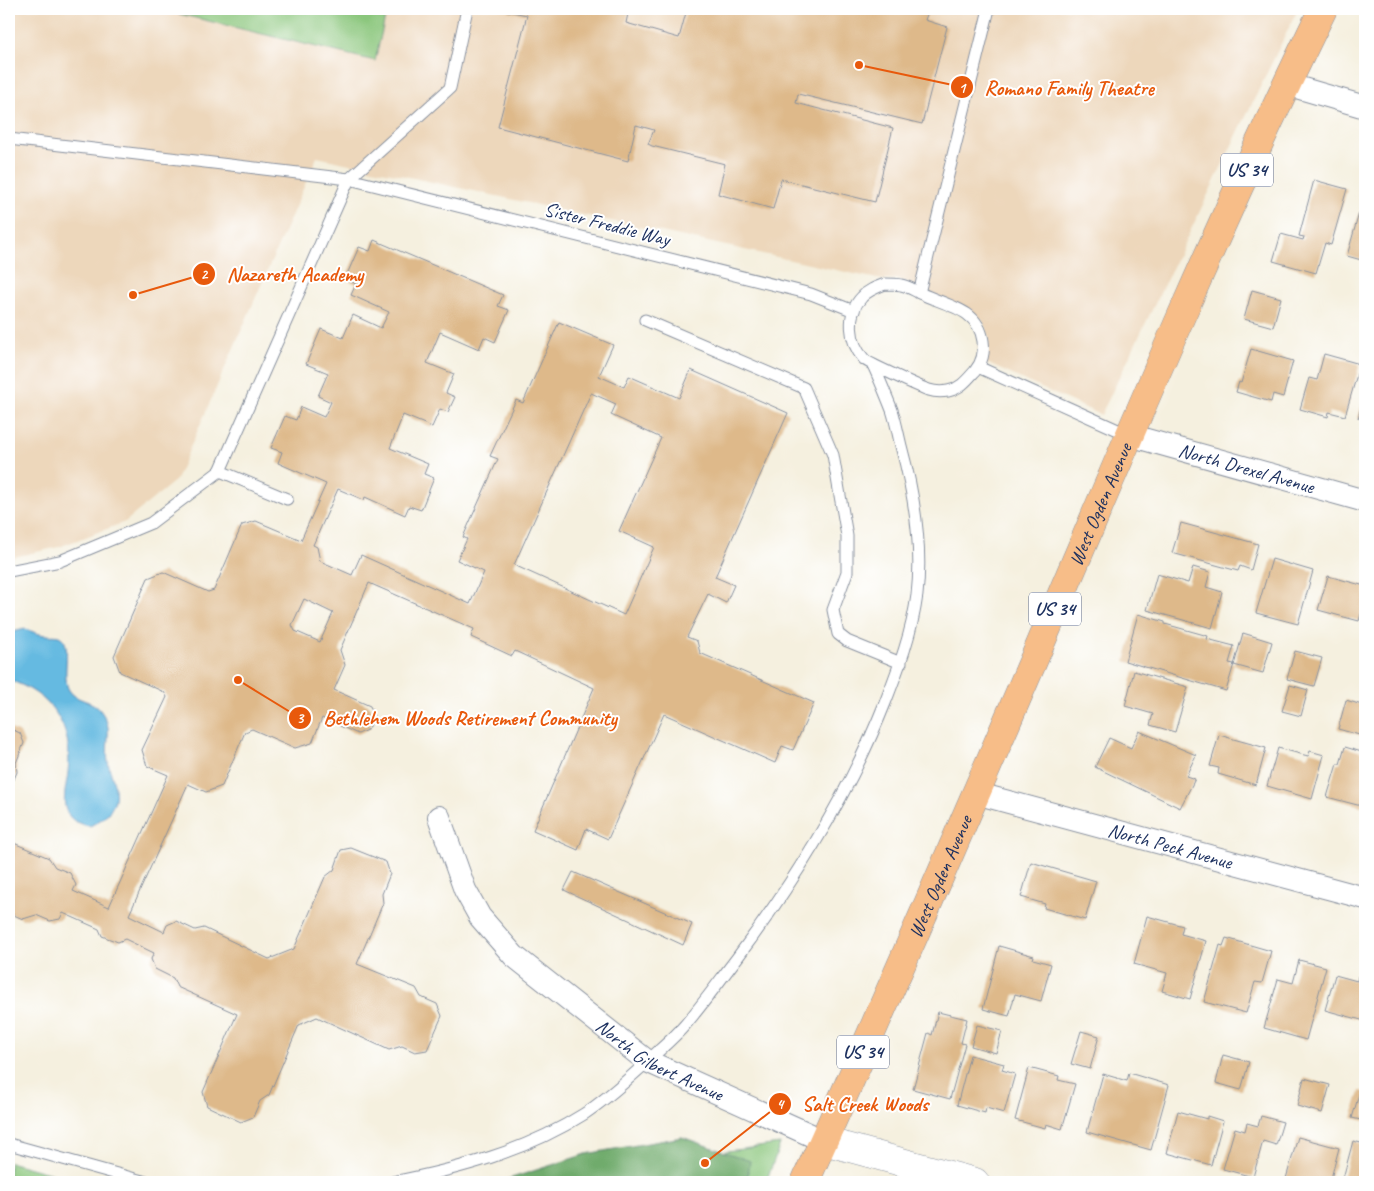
<svg xmlns="http://www.w3.org/2000/svg" width="1374" height="1191" font-family="Caveat,sans-serif">
<rect width="100%" height="100%" fill="#fff"/>
<filter id="ink" filterUnits="userSpaceOnUse"><feTurbulence type="fractalNoise" baseFrequency=".02" numOctaves="2"/><feDisplacementMap in="SourceGraphic" scale="10" xChannelSelector="R" yChannelSelector="G"/><feConvolveMatrix kernelMatrix="1 2 1 2 8 2 1 2 1" color-interpolation-filters="sRGB"/></filter>
<filter id="wash" filterUnits="userSpaceOnUse"><feTurbulence type="fractalNoise" baseFrequency=".0096" numOctaves="4" result="noise"/><feDisplacementMap in="SourceGraphic" scale="20" xChannelSelector="R" yChannelSelector="G"/><feGaussianBlur stdDeviation="1.12" result="paint"/><feColorMatrix in="noise" values="0 0 0 0 0 0 0 0 0 0 0 0 0 0 0 0 0 1.4 0 .05"/><feComposite in="paint" operator="in"/></filter>
<g filter="url(#wash)">
<rect width="100%" height="100%" fill="#f5f0df"/>
<polygon fill="#edd7bb" points="9,9 1298,9 1101,415 984,362 989,347 988,334 982,320 969,310 899,279 882,280 317,157 176,480 125,522 59,547 9,558"/>
<g fill="#8ac67c" stroke="#527a6d">
<polygon points="158,9 387,9 375,61"/>
<polygon points="780,1144 766,1182 493,1182"/>
<polygon points="9,1162 81,1182 9,1182"/>
</g>
<polygon fill="#6fab6c" stroke="#456d65" points="682,1137 750,1161 747,1182 499,1182 586,1154"/>
<path fill="#65bae1" stroke="#4074a0" d="M25,629C32,631 39,635 47,635C52,636 58,634 62,638C72,646 61,677 69,690C76,702 92,699 100,710C104,715 107,721 108,727C109,738 106,750 108,762C110,775 119,789 114,803C110,814 100,821 90,826C79,824 70,821 66,810C62,798 67,783 68,772C74,726 51,694 9,680V633Z"/>
<g id="blocks">
<g fill="#deb98a" fill-rule="evenodd">
<polygon points="508,9 629,9 626,23 679,38 687,9 929,9 925,20 947,27 922,124 798,94 796,103 893,128 875,202 781,179 773,209 718,194 725,164 652,146 648,144 654,130 636,125 628,161 498,127 527,15 507,11"/>
<polygon points="1314,180 1347,189 1331,245 1325,243 1316,273 1273,261 1281,234 1303,240 1304,237 1299,236"/>
<polygon points="1365,204 1365,261 1347,256 1359,213 1362,213"/>
<path d="M374,240L503,295L498,306L509,310L495,342L484,337L479,349L440,332L427,363L454,374L446,393L455,397L448,412L440,409L432,427L403,415L390,448L428,464L424,474L434,478L421,510L409,506L405,515L365,497L364,500L338,489L313,545L317,547L320,561L352,575L361,555L470,604L484,572L457,560L467,539L463,537L498,459L490,456L516,400L523,403L559,322L613,345L599,376L624,387L629,376L679,398L691,370L788,413L715,577L734,585L726,603L708,594L687,637L697,641L700,653L814,703L793,750L782,746L775,763L664,714L608,839L586,829L578,850L533,830L594,688L515,651L512,656L471,637L474,629L369,583L340,650L345,665L334,690L370,706L374,716L369,729L358,734L322,718L312,743L295,748L252,729L245,732L222,786L206,792L188,784L129,915L164,932L167,925L176,921L195,930L204,928L269,959L294,949L325,877L334,870L341,850L351,848L386,862L390,874L382,894L383,903L357,964L416,988L421,997L437,1004L442,1016L427,1050L415,1052L402,1046L389,1050L317,1017L299,1025L269,1095L260,1101L253,1117L241,1122L207,1106L203,1092L237,1014L177,987L173,978L155,969L151,959L154,953L125,939L118,942L102,936L99,929L63,913L60,919L50,921L36,915L23,919L9,913V841L49,858L55,867L70,873L76,885L73,891L109,907L168,775L147,766L142,750L167,697L164,692L120,672L114,656L148,578L163,572L208,592L214,590L242,525L256,521L301,540L326,484L278,463L282,452L271,448L285,416L296,420L301,407L324,417L331,402L318,396L328,373L306,364L321,329L343,338L353,315L381,328L389,312L351,295L356,284L345,279L359,247L370,251ZM591,393L616,404L611,415L661,438L619,531L654,547L624,615L514,565ZM304,599L333,613L320,642L295,631L292,625Z"/>
<polygon points="1252,290 1281,298 1273,327 1244,319"/>
<polygon points="1251,349 1293,361 1283,397 1273,394 1271,402 1236,392 1239,382 1241,383"/>
<polygon points="1324,354 1360,364 1345,416 1329,412 1328,417 1300,409 1309,378 1317,380"/>
<polygon points="1365,393 1365,420 1358,418"/>
<polygon points="1181,523 1258,544 1251,570 1240,566 1238,571 1172,553"/>
<polygon points="1272,559 1313,571 1298,624 1256,613"/>
<polygon points="1193,567 1210,572 1206,587 1222,592 1212,628 1147,610 1157,574 1188,583"/>
<polygon points="1328,576 1365,586 1365,600 1359,621 1318,610"/>
<polygon points="1138,614 1165,622 1165,624 1208,636 1207,639 1234,646 1229,663 1234,664 1226,691 1125,661"/>
<polygon points="1243,633 1272,642 1263,673 1234,665"/>
<polygon points="1295,651 1322,658 1314,686 1287,679"/>
<polygon points="1134,671 1188,687 1175,732 1150,725 1153,714 1125,706"/>
<polygon points="1290,685 1308,690 1301,716 1282,711"/>
<polygon points="1346,700 1365,706 1365,727 1363,736 1338,729"/>
<polygon points="9,728 20,733 24,743 16,763 17,772 9,791"/>
<polygon points="1139,731 1196,755 1186,776 1195,779 1180,808 1095,767 1109,738 1131,748"/>
<polygon points="1219,735 1266,748 1256,785 1218,774 1219,768 1210,766"/>
<polygon points="1345,747 1365,753 1365,807 1327,797 1337,764 1340,764"/>
<polygon points="1278,748 1308,756 1310,751 1324,755 1312,799 1267,786"/>
<polygon points="1031,862 1096,881 1085,920 1044,908 1045,904 1021,897"/>
<polygon points="573,872 692,924 683,945 564,890"/>
<polygon points="1147,916 1183,926 1181,934 1206,941 1190,999 1162,991 1167,973 1134,964"/>
<polygon points="1226,938 1271,951 1262,983 1255,982 1246,1013 1204,1002 1220,945 1223,946"/>
<polygon points="999,946 1034,956 1033,959 1051,964 1041,1001 1015,994 1009,1016 983,1009"/>
<polygon points="1299,960 1326,967 1306,1040 1264,1028 1278,979 1293,983"/>
<polygon points="1335,975 1357,981 1358,976 1365,978 1365,1021 1325,1010"/>
<polygon points="938,1012 967,1019 961,1043 965,1044 950,1099 913,1089 928,1033 932,1035"/>
<polygon points="977,1025 1002,1031 996,1053 971,1046"/>
<polygon points="1081,1031 1099,1036 1090,1069 1071,1064"/>
<polygon points="970,1055 1004,1064 1002,1070 1015,1074 1004,1113 986,1108 985,1113 957,1105"/>
<polygon points="1223,1055 1249,1062 1241,1090 1216,1083"/>
<polygon points="1029,1068 1059,1076 1058,1080 1075,1084 1062,1129 1046,1124 1045,1128 1015,1120"/>
<polygon points="1129,1073 1169,1085 1151,1150 1087,1132 1103,1074 1127,1081"/>
<polygon points="1304,1078 1330,1085 1322,1113 1297,1106"/>
<polygon points="1360,1091 1365,1092 1365,1121 1352,1118"/>
<polygon points="1178,1111 1207,1119 1207,1116 1223,1121 1211,1165 1167,1153"/>
<polygon points="1261,1116 1283,1122 1276,1145 1263,1141 1253,1177 1223,1169 1235,1128 1245,1131 1247,1123 1258,1126"/>
<polygon points="1298,1137 1339,1148 1330,1182 1285,1182"/>
<polygon points="1353,1141 1365,1144 1365,1182 1342,1182"/>
</g>
</g>
</g>
<g filter="url(#ink)">
<use href="#blocks" fill-opacity="0" stroke="#88909e" stroke-width="1"/>
<g fill="none" stroke-linecap="round" stroke-linejoin="round">
<defs>
<g id="service">
<polyline points="9,139 349,179 811,294 854,311"/>
<path d="M885,284C890,284 896,284 901,285C908,286 915,291 922,294C935,300 956,306 967,314C985,327 989,354 975,371C967,380 960,389 948,391C942,392 935,392 929,390C922,388 867,363 864,359C849,343 846,313 862,297C868,290 877,287 885,284Z"/>
<polyline points="919,293 989,9"/>
<polyline points="645,320 804,388 833,455 847,536 847,572 833,610 838,634 847,641 901,663"/>
<polyline points="978,367 1129,435"/>
<polyline points="287,499 220,471 349,179 450,88 467,9"/>
<polyline points="9,571 60,561 151,523 220,471"/>
<polyline points="9,1144 146,1182"/>
<path d="M393,1182C459,1169 526,1151 584,1114C607,1099 626,1081 646,1063C659,1050 673,1039 685,1025C703,1004 720,980 737,958C796,879 849,794 885,703C899,667 912,633 917,595C923,545 914,494 901,446C898,434 896,422 892,410C886,395 880,380 873,365"/>
</g>
<g id="minor">
<polyline points="1286,84 1365,107"/>
<path id="s1" d="M1129,435L1365,501"/>
<path id="s2" d="M975,793L1365,898"/>
<path id="s3" d="M439,817L465,890L480,917L514,956L647,1061L824,1141"/>
</g>
<polyline id="tertiary" points="824,1141 975,1182"/>
<g id="primary">
<path id="s4" d="M805,1182C885,1004 963,824 1040,645C1131,431 1221,217 1323,9"/>
</g>
</defs>
<use href="#service" stroke="#88909e" stroke-width="13"/>
<use href="#minor" stroke="#88909e" stroke-width="24"/>
<use href="#tertiary" stroke="#88909e" stroke-width="29"/>
<use href="#primary" stroke="#88909e" stroke-width="29"/>
<use href="#service" stroke="#fff" stroke-width="11"/>
<use href="#minor" stroke="#fff" stroke-width="22"/>
<use href="#tertiary" stroke="#fff" stroke-width="28"/>
<use href="#primary" stroke="#f7bd88" stroke-width="28"/>
</g>
</g>
<g text-anchor="middle" dominant-baseline="central" stroke-width="4" stroke-linejoin="round" paint-order="stroke">
<g fill="#fff" stroke="#5f6d8e" stroke-width="1">
<rect x="1221" y="153.5" width="52" height="33" rx="4"/>
<rect x="1029" y="592.5" width="52" height="33" rx="4"/>
<rect x="837" y="1035.5" width="52" height="33" rx="4"/>
</g>
<g font-size="19" font-weight="bold" fill="#1b2f5e">
<text x="1247" y="170">US 34</text>
<text x="1055" y="609">US 34</text>
<text x="863" y="1052">US 34</text>
</g>
<g font-size="20" fill="#1b2f5e" stroke="#fff">
<text transform="translate(607 224) rotate(14)">Sister Freddie Way</text>
<text stroke="none"><textPath href="#s1" startOffset="122">North Drexel Avenue</textPath></text>
<text stroke="none"><textPath href="#s4" startOffset="739">West Ogden Avenue</textPath></text>
<text stroke="none"><textPath href="#s2" startOffset="202">North Peck Avenue</textPath></text>
<text stroke="none"><textPath href="#s4" startOffset="334">West Ogden Avenue</textPath></text>
<text stroke="none"><textPath href="#s3" startOffset="340">North Gilbert Avenue</textPath></text>
</g>
</g>
<path fill="none" stroke="#e8590c" stroke-width="2" d="M859 65L962 87M133 295L204 274M238 680L300 718M705 1163L780 1104"/>
<g fill="#e8590c" stroke="#fff" stroke-width="2">
<circle cx="859" cy="65" r="5"/>
<circle cx="133" cy="295" r="5"/>
<circle cx="238" cy="680" r="5"/>
<circle cx="705" cy="1163" r="5"/>
<circle cx="962" cy="87" r="12"/>
<circle cx="204" cy="274" r="12"/>
<circle cx="300" cy="718" r="12"/>
<circle cx="780" cy="1104" r="12"/>
</g>
<g font-size="15" text-anchor="middle" font-weight="bold" fill="#fff">
<text x="962" y="93">1</text>
<text x="204" y="279">2</text>
<text x="300" y="723">3</text>
<text x="780" y="1109">4</text>
</g>
<g font-size="21" text-anchor="middle" font-weight="bold" fill="#e8590c" stroke="#fff" stroke-width="4" stroke-linejoin="round" paint-order="stroke">
<text x="1069" y="95">Romano Family Theatre</text>
<text x="295" y="281">Nazareth Academy</text>
<text x="470" y="725">Bethlehem Woods Retirement Community</text>
<text x="865" y="1111">Salt Creek Woods</text>
</g>
<rect width="1374" height="1191" fill="none" stroke="#fff" stroke-width="30"/>
</svg>
